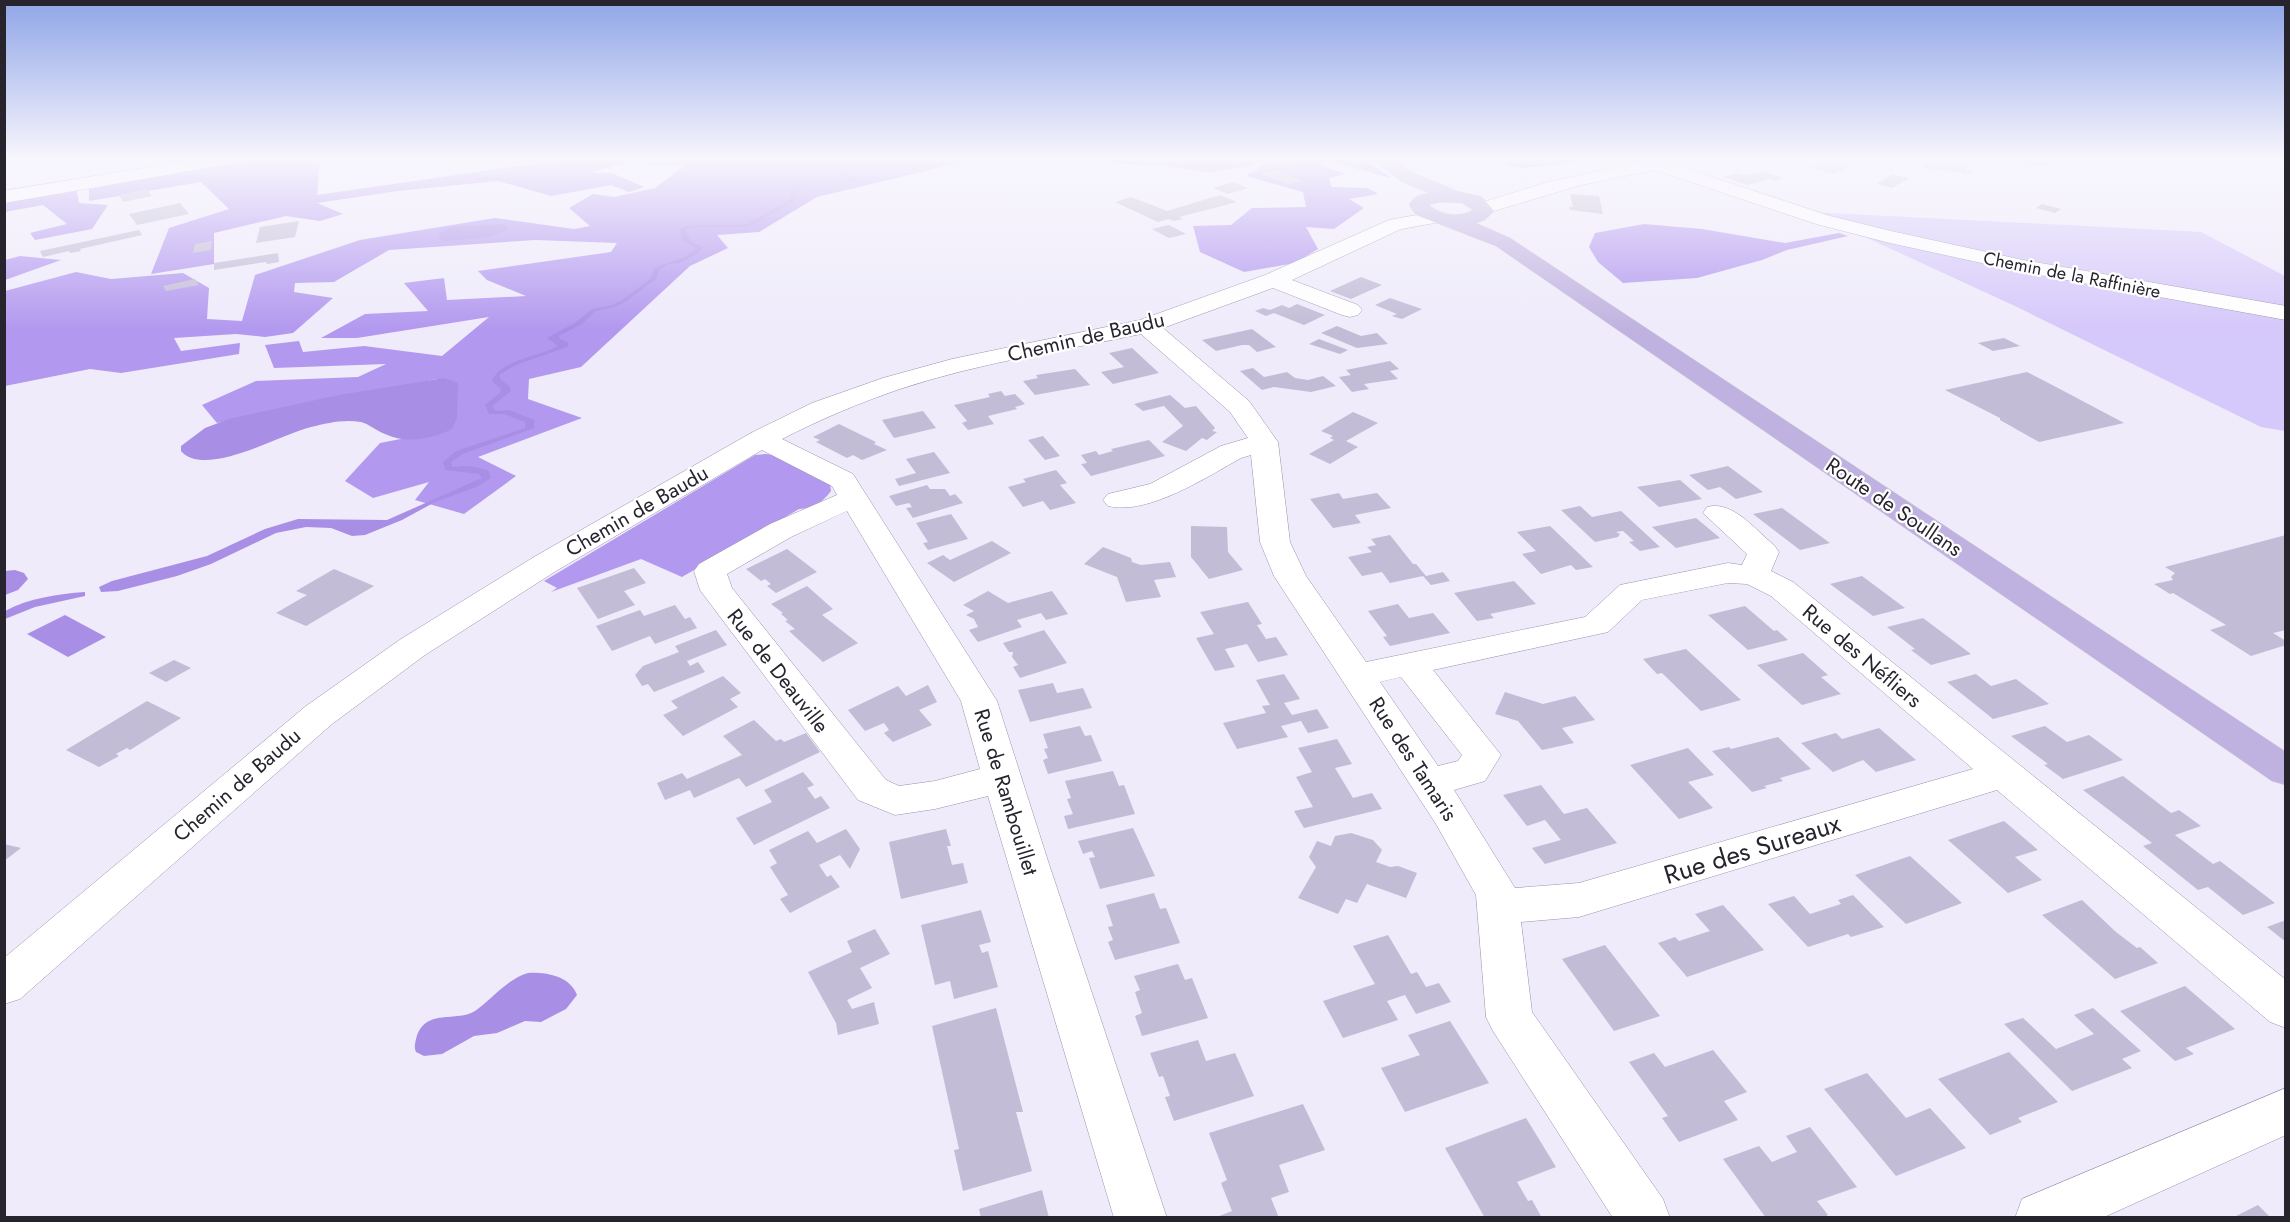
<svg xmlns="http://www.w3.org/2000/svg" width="2290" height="1222" font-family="Jost,sans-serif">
<rect width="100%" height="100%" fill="#efebfb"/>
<polygon fill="#d5c8fa" points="1811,212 2201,232 2285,276 2285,431 2261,427 2017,307"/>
<g fill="#b298ef">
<polygon points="256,159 320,159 317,195 568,159 975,159 817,197 759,232 717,235 728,248 690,266 581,367 529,379 528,399 582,418 478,457 516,476 464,514 415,500 429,482 373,498 345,481 380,443 452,429 437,379 217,423 202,405 256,381 358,377 386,364 274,368 265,345 299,341 303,352 364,346 442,356 489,317 357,338 321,338 365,314 428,311 404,283 444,278 447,300 526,296 487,280 478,271 611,252 617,243 535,240 389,250 334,282 295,283 294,292 333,298 293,333 265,337 236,334 174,338 181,351 240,343 239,354 121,373 90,369 5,386 5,291 76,272 111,279 183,273 209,288 207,319 242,321 255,275 360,240 495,218 574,229 590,226 569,208 593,194 614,197 655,188 684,166 651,165 635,160 589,173 612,173 644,187 629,192 611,185 551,196 498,181 398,191 317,203 343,214 320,221 286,216 214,233 214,264 151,274 169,228 229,209 201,182 89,201 89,189"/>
<polygon points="1077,159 1258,159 1251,166 1209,172 1165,166 1082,162"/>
<polygon points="1298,159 1364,159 1391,178 1329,161 1319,164 1345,174 1329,178 1332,187 1368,188 1378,194 1349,199 1364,208 1334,229 1306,227 1318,249 1295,263 1244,272 1200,252 1193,226 1231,225 1252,208 1306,207 1303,192 1246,176 1265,164 1297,161"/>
<polygon points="77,191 79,203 108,205 92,229 35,240 30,233 67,224 43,205 5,212 4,202"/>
<polygon points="1644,224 1702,229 1785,243 1839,233 1848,236 1787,250 1762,260 1697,278 1623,283 1598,262 1589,247 1595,233"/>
<polygon points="20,256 61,260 5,280 5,260"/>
<path d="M766,454L780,456L830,483L831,491C822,503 813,508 799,509L682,577L641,559L551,592L557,588L544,581L755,455Z"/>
</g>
<g fill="#a98ee5">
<path d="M861,159H868L845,173L858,180L854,183C832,186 800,171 794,201L754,224L747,227H695L686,229L690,241L703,247L698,253L680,263L668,264L660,269L656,279L628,300L615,307L596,311L582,324L559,336L560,339L569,343L567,347L516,365L500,374V379L510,387L511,391L492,406L496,411L509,410L534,420V428L463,454L451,462L452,467L469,466L488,470L491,478L476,487L435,502L402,520L365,535L352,536L331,528L306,527L276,533L211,564L177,576L118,591L101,592L99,587L112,581L207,556L265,529L298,519L387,520L482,478L479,474L445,470L443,462L456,451L525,428V422L504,414H489L485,405L501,392L500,388L492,381C500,360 538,357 558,346L547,338L575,323L592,309L612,305L622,300L650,279L654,269C667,261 686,261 696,248L682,240L680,230L685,226L748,224L786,202L791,198L792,189L809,180L850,181L839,173L843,169Z"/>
<polygon points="1512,159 1598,159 1601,160 1521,168 1505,165"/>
<polygon points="502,224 507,225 506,230 490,237 443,241 439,239 440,233 451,227"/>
<path d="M444,378L458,383L457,418L452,429C432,439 406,444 385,434C377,431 369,424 361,422C344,419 327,423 311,427C281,434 205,479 181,451V446L205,428L229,419L339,395Z"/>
<polygon points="15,570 24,573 28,579 18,590 5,595 5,571"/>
<path d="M85,592V596L35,607L5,619V611C29,598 58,594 85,592Z"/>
<polygon points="65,615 106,637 68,657 27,634"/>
<path d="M528,973C546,972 570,976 577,995L566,1009L541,1022L525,1021L497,1033L474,1036L442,1054L424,1056L416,1052C414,1047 415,1044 416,1039C424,1007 457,1023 475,1011C492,999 507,979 528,973Z"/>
</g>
<g fill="#c2bcd6">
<polygon points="1827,159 1828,159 1851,165 1834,174 1810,168"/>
<polygon points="1940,159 1969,159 1966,171 1972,172 1971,174 1924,168 1925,164 1933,165"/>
<polygon points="2017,159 2020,159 2047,163 2046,167 2016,163"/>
<polygon points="1275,170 1303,181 1289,185 1261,174"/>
<polygon points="1762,171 1784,178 1775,181 1769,179 1748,185 1723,177 1736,173 1745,175"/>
<polygon points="1892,174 1909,178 1892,188 1877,184"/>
<polygon points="1233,182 1248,188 1228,194 1213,188"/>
<polygon points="147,189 152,196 123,202 119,195"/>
<polygon points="1570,194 1599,196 1603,214 1570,210 1569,207 1573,207"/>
<polygon points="1220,195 1237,202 1179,217 1183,219 1174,221 1169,219 1158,222 1115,202 1131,197 1167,211"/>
<polygon points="180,203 189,214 137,225 129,214"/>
<polygon points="2042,204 2061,209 2055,213 2036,208"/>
<polygon points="299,221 295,237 256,243 260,227"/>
<polygon points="1169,225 1186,234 1169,238 1152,229"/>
<polygon points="139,230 142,235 80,249 81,251 70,253 69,251 43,257 40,251"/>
<polygon points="212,241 211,250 193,253 195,244"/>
<polygon points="278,253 279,262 267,264 266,262 214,270 214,263"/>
<polygon points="1361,277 1382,285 1351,299 1330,291"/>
<polygon points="195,279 199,285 166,291 163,286"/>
<polygon points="1390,298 1422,309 1402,319 1392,316 1397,314 1375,305"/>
<polygon points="1297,304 1325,315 1304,325 1274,313 1266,316 1255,311 1263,308 1270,310 1282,305 1289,308"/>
<polygon points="1337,326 1361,336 1377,333 1388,344 1357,348 1321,333"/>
<polygon points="1252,329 1276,347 1257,352 1249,345 1242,345 1216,351 1202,340"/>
<polygon points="2004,338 2020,346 1993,351 1978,343"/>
<polygon points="1319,339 1348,350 1340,354 1309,344"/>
<polygon points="1132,348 1159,373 1113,384 1101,372 1124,367 1109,353"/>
<polygon points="1390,361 1399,369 1390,371 1398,379 1364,384 1369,389 1352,392 1339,377 1351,375 1346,370"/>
<polygon points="1253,368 1264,377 1287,372 1295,378 1308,380 1323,376 1336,386 1311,392 1274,387 1262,390 1240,371"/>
<polygon points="1075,369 1090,385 1035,395 1023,381 1038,378 1036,375"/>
<polygon points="2027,372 2058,388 2124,423 2039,442 2000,420 2000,418 1945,390"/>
<polygon points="1001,391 1005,396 1015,394 1025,404 1015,407 1017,409 988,416 994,424 968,430 962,423 967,421 954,405 990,397 988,394"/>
<polygon points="1170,395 1185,408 1196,406 1215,428 1212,431 1217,432 1207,440 1202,438 1186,451 1162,442 1183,426 1164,406 1143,411 1134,404"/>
<polygon points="923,411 936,428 894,438 882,420"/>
<polygon points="1353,412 1378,423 1346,441 1358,447 1330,464 1309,454 1334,440 1330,438 1333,436 1321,431"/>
<polygon points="839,424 876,442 874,444 887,450 862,460 853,455 847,458 816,442 820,440 813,437"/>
<polygon points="1043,436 1060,456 1045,460 1028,440"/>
<polygon points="1149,440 1165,456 1091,476 1081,464 1087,463 1081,455 1096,451 1099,455 1113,451 1111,449"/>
<polygon points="934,452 950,473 899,486 895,479 916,473 906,459"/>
<polygon points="1728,466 1763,492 1736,499 1720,487 1708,490 1689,475"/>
<polygon points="1056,470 1067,483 1060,485 1076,503 1050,510 1043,501 1023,507 1008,487 1026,482 1023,479"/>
<polygon points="1680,480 1702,499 1659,507 1637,487"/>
<polygon points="927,485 930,489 945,489 950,496 955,494 963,503 913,518 906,508 912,507 909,503 896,506 889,496"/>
<polygon points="1339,493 1343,499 1377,493 1391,508 1355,515 1361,523 1333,528 1310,499"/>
<polygon points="1580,506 1592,517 1621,511 1660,547 1640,551 1629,542 1634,541 1623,531 1616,532 1620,534 1618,537 1595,542 1561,510"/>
<polygon points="1782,508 1830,543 1800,550 1753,514"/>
<polygon points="951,514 968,539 928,550 923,543 928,542 916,523"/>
<polygon points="1696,518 1720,538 1676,548 1652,527"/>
<polygon points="1191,526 1227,527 1228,552 1243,570 1209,579 1191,557"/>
<polygon points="1550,526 1593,567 1576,570 1571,565 1541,574 1522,554 1536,551 1517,532"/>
<polygon points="1390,535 1413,564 1416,564 1426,576 1443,572 1450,581 1431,585 1423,576 1390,583 1382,572 1362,576 1348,557 1372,552 1367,547 1376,545 1371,539"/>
<polygon points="2286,535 2286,630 2273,633 2286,641 2286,645 2251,656 2210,630 2226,625 2173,593 2170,594 2154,584 2173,580 2171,577 2175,573 2165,567"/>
<polygon points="992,541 1011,553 954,582 927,563 943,555 950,560"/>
<polygon points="1103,547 1131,558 1132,562 1141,565 1170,562 1176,577 1154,580 1161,597 1126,602 1117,577 1084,564"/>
<polygon points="787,549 817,572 776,593 767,586 771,584 765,579 761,581 746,569"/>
<polygon points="634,568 646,583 624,591 635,605 598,619 577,588"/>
<polygon points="334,569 374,586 306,626 276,613 307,595 296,591"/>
<polygon points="1862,576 1905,608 1873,616 1830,584"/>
<polygon points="1514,581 1536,604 1490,614 1494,618 1477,621 1454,593"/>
<polygon points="807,586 833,609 822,615 858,643 823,662 789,631 795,629 785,621 788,620 781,614 783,613 771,604"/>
<polygon points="988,591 1008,603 1052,591 1068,614 1046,620 1041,613 1017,620 1022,627 978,642 969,630 978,627 974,619 966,615 974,611 963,605"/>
<polygon points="1248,602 1262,624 1257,625 1266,639 1276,637 1288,655 1258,662 1247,644 1225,649 1235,667 1215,671 1196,638 1214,634 1200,612"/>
<polygon points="1398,604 1409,618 1433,613 1450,633 1390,646 1383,637 1387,636 1368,611"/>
<polygon points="675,605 685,619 690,617 697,628 655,644 650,636 612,651 596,626 640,610 644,616"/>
<polygon points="1745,606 1774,631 1777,630 1788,640 1748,650 1708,615"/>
<polygon points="1923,618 1971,654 1931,665 1911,650 1915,649 1887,627"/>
<polygon points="716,630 727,645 687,661 690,666 698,662 705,672 654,692 648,684 642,686 635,675 643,666 679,652 675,646"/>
<polygon points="1044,630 1067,663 1020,678 1013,667 1018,665 1012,657 1013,652 1009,652 1003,643"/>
<polygon points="1686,649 1741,700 1701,711 1662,673 1657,674 1643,659"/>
<polygon points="1803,653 1828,675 1821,677 1841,694 1802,705 1757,665"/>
<polygon points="174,660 191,668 166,682 149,673"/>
<polygon points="1284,674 1300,699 1284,703 1292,715 1317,709 1329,728 1308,733 1301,721 1281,726 1288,737 1237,749 1223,723 1266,713 1262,706 1270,705 1256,680"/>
<polygon points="1976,674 1991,686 2016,679 2049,704 1993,719 1947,682"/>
<polygon points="723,676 741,693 730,699 738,707 683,736 663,715 678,708 671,701"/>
<polygon points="1053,683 1057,693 1083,688 1092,708 1030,722 1018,690"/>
<polygon points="928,685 937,702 919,710 932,725 893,742 884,733 889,730 884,723 865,731 848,710 898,686 906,696"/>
<polygon points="1505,692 1543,704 1575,696 1595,720 1562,728 1574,743 1542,750 1518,721 1495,714"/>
<polygon points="147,701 181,718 130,750 127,748 116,754 119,756 99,767 66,750"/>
<polygon points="754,720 776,741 781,739 784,742 806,733 820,752 746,787 739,778 694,798 690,790 665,800 657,783 682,773 687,779 742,755 723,736"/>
<polygon points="1080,726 1085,736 1091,735 1102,761 1048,774 1043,760 1048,758 1044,749 1048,748 1043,734"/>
<polygon points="2045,726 2067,742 2089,735 2123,760 2063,779 2044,765 2048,764 2011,736"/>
<polygon points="1879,728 1916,760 1876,772 1863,760 1833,772 1801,743 1836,733 1842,739"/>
<polygon points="1778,737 1811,769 1780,778 1783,781 1764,786 1767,788 1752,792 1712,751 1729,747 1731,749"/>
<polygon points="1337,739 1352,764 1335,768 1353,798 1372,793 1382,809 1304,828 1294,811 1313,807 1296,777 1312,772 1298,748"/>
<polygon points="1688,748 1714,775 1688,782 1713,808 1679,819 1630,765"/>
<polygon points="1113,771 1119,786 1124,785 1135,814 1068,829 1064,816 1073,814 1067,799 1071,798 1065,781"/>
<polygon points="803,772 814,785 807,788 815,799 821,796 830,808 754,845 736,818 772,802 764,790"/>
<polygon points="2123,776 2171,813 2179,810 2201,826 2175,835 2213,864 2220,861 2275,903 2243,915 2208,887 2198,890 2143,846 2152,843 2083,790"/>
<polygon points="1541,785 1564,814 1587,808 1617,843 1545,864 1532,848 1561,840 1545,820 1527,826 1503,795"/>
<polygon points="2004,821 2038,850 2015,857 2042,880 2008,893 1948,840"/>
<polygon points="1133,828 1155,876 1100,889 1089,858 1095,857 1092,851 1083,854 1078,841"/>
<polygon points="846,829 860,849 850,869 840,855 819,865 827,877 831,875 840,887 790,913 780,899 788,895 770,867 777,863 769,850 808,831 817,843"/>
<polygon points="946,829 951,846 947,846 952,865 963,863 968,883 901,899 889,842"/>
<polygon points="1351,833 1373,840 1382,850 1376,862 1390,867 1398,866 1417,873 1406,898 1367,884 1357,903 1346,899 1338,914 1298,898 1316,867 1309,857 1317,841 1331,846 1335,836"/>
<polygon points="4,844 21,848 4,861"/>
<polygon points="1910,856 1962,903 1906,924 1855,875"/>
<polygon points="1154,893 1160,909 1166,908 1180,943 1115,960 1108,942 1113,940 1108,927 1113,926 1106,905"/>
<polygon points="1853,895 1884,927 1851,937 1848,934 1808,947 1768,904 1794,896 1810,914 1841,904 1838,900"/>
<polygon points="2082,900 2116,932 2137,948 2140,947 2158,963 2115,979 2042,915"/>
<polygon points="1723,905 1764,950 1687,977 1658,943 1675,937 1679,941 1710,931 1695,914"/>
<polygon points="981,910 991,942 979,945 982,953 988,951 998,987 954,999 950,981 935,985 921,925"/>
<polygon points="2286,920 2286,942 2267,927"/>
<polygon points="875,929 890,954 860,968 872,988 847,1000 852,1009 874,1002 879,1024 838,1035 836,1023 808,972 852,952 847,941"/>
<polygon points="1388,935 1411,974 1417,972 1426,987 1439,983 1451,1002 1416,1014 1405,995 1387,1001 1398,1020 1343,1038 1323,1001 1375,984 1353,946"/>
<polygon points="1605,945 1660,1016 1614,1031 1562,959"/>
<polygon points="1178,964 1185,980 1192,978 1208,1018 1142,1036 1135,1016 1142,1013 1135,992 1140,990 1134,976"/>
<polygon points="2185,986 2235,1029 2186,1048 2194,1054 2175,1061 2120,1011"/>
<polygon points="996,1008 1023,1112 1016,1112 1032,1171 963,1191 954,1150 959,1149 932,1026"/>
<polygon points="2093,1008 2141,1051 2122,1059 2132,1068 2072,1091 2004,1024 2023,1018 2056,1049 2094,1034 2074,1015"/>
<polygon points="1450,1021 1489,1083 1405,1112 1381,1068 1420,1055 1408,1035"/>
<polygon points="1198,1040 1206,1061 1235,1053 1254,1096 1174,1121 1165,1097 1170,1096 1163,1076 1159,1077 1150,1053"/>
<polygon points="1713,1050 1747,1092 1724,1101 1738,1120 1679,1142 1662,1118 1668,1116 1629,1062 1654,1053 1665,1067"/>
<polygon points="2009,1052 2058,1102 2018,1118 2022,1122 1990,1135 1938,1079"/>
<polygon points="1867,1073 1906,1118 1930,1108 1966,1148 1896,1176 1824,1089"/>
<polygon points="1303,1104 1325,1150 1279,1165 1289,1192 1271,1198 1279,1218 1214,1218 1232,1211 1221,1183 1227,1180 1209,1133"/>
<polygon points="1526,1118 1556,1167 1517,1182 1528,1201 1532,1200 1542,1218 1485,1218 1445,1148"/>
<polygon points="1810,1127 1857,1187 1817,1201 1828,1215 1822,1218 1766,1218 1723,1159 1759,1146 1772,1162 1797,1152 1786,1136"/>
<polygon points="1042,1190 1049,1218 981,1218 979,1209"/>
<polygon points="2258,1205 2271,1218 2232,1218"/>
</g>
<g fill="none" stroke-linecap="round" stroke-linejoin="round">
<defs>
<g id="minor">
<polygon points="198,159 239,159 236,163 230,164 4,203 4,191"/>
<polygon points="1654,159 1684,159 1685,161 1682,165 1679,166 1830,216 1891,231 2023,260 2286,306 2286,320 2023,272 1890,243 1816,224 1655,170 1581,185 1484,214 1477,212 1474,208 1477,204 1548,182"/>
<path d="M1439,211L1446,213L1449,217L1446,221L1401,229L1292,280L1358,305L1362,310L1358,315L1350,317L1342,315L1273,288L1163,328L1249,401L1278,442L1290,542L1306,576L1366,662L1585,617L1620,585L1728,563L1742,565L1747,554L1703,513L1707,507C1733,500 1755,530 1774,545L1779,552L1771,571L1793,582L2286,980V1028L2270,1022L1997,790L1579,917L1521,922L1532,1012L1663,1199L1670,1218H1613L1493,1031L1486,1017L1476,895L1436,824L1274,576L1260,542L1251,455L1241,458C1207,477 1147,516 1108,506L1103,500L1108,494L1150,484L1221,446L1248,438L1230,412L1141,334C1061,351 978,363 900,389C859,403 821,419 782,439L853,474L997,701L1048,861L1167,1218H1114L988,796L935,809L895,815L858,800L700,590L694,571L699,564L770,524L837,495L832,486L762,450L556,571L425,655L332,724L20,999L4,1004V958L306,706L401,639L534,557L751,433L812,403L883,378L952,359L1140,320L1265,275L1389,220ZM847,511L961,701L980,769L935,781L899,786L886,780L732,588L727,574L791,537ZM1728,583L1747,584L1771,596L1973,769L1579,883L1515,888L1454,790L1485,781L1501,755L1433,670L1608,632L1642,600ZM1401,677L1462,755L1458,761L1438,766L1380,682Z"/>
<polygon points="2286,1088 2286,1135 2102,1218 2015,1218 2022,1199"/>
</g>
<path id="major" d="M1372,159H1393L1416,174L1457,191L1482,197L1494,211L1485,220L1476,223L1510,238L2286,752V785L2272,781L1496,246L1416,215L1409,205C1414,196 1419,195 1429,193L1402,182ZM1440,202L1462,203L1473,210C1460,218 1440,215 1429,205Z"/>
</defs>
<use href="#minor" stroke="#9892ab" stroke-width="1"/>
<use href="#major" stroke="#cfcfd1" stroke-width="1"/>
<use href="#minor" fill="#fff" fill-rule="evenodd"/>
<use href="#major" fill="#c0b2e0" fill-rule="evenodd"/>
</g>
<linearGradient id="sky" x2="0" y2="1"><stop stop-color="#8fa5e7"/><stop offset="0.48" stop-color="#f8f6fd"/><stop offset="1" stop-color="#f8f6fd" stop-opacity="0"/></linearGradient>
<rect width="2290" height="330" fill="url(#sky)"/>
<g text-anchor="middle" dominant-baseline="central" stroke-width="4.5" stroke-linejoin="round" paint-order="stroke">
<g font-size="18" fill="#27242e" stroke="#fff">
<text transform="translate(2072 275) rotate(11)">Chemin de la Raffinière</text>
</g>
<g font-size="21" fill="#27242e" stroke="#fff">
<text transform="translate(1086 337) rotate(-13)">Chemin de Baudu</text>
<text transform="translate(1894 507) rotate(34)">Route de Soullans</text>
<text transform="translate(637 511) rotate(-30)">Chemin de Baudu</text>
<text transform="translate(1862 656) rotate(40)">Rue des Néfliers</text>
<text transform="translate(778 671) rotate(52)">Rue de Deauville</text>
<text transform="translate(1413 759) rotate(57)">Rue des Tamaris</text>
<text transform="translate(237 785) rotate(-41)">Chemin de Baudu</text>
<text transform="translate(1006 792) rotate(73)">Rue de Rambouillet</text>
</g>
<g font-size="26" fill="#27242e" stroke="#fff">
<text transform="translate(1752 849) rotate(-17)">Rue des Sureaux</text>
</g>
</g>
<rect width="2290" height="1222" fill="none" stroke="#27242e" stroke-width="12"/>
</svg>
